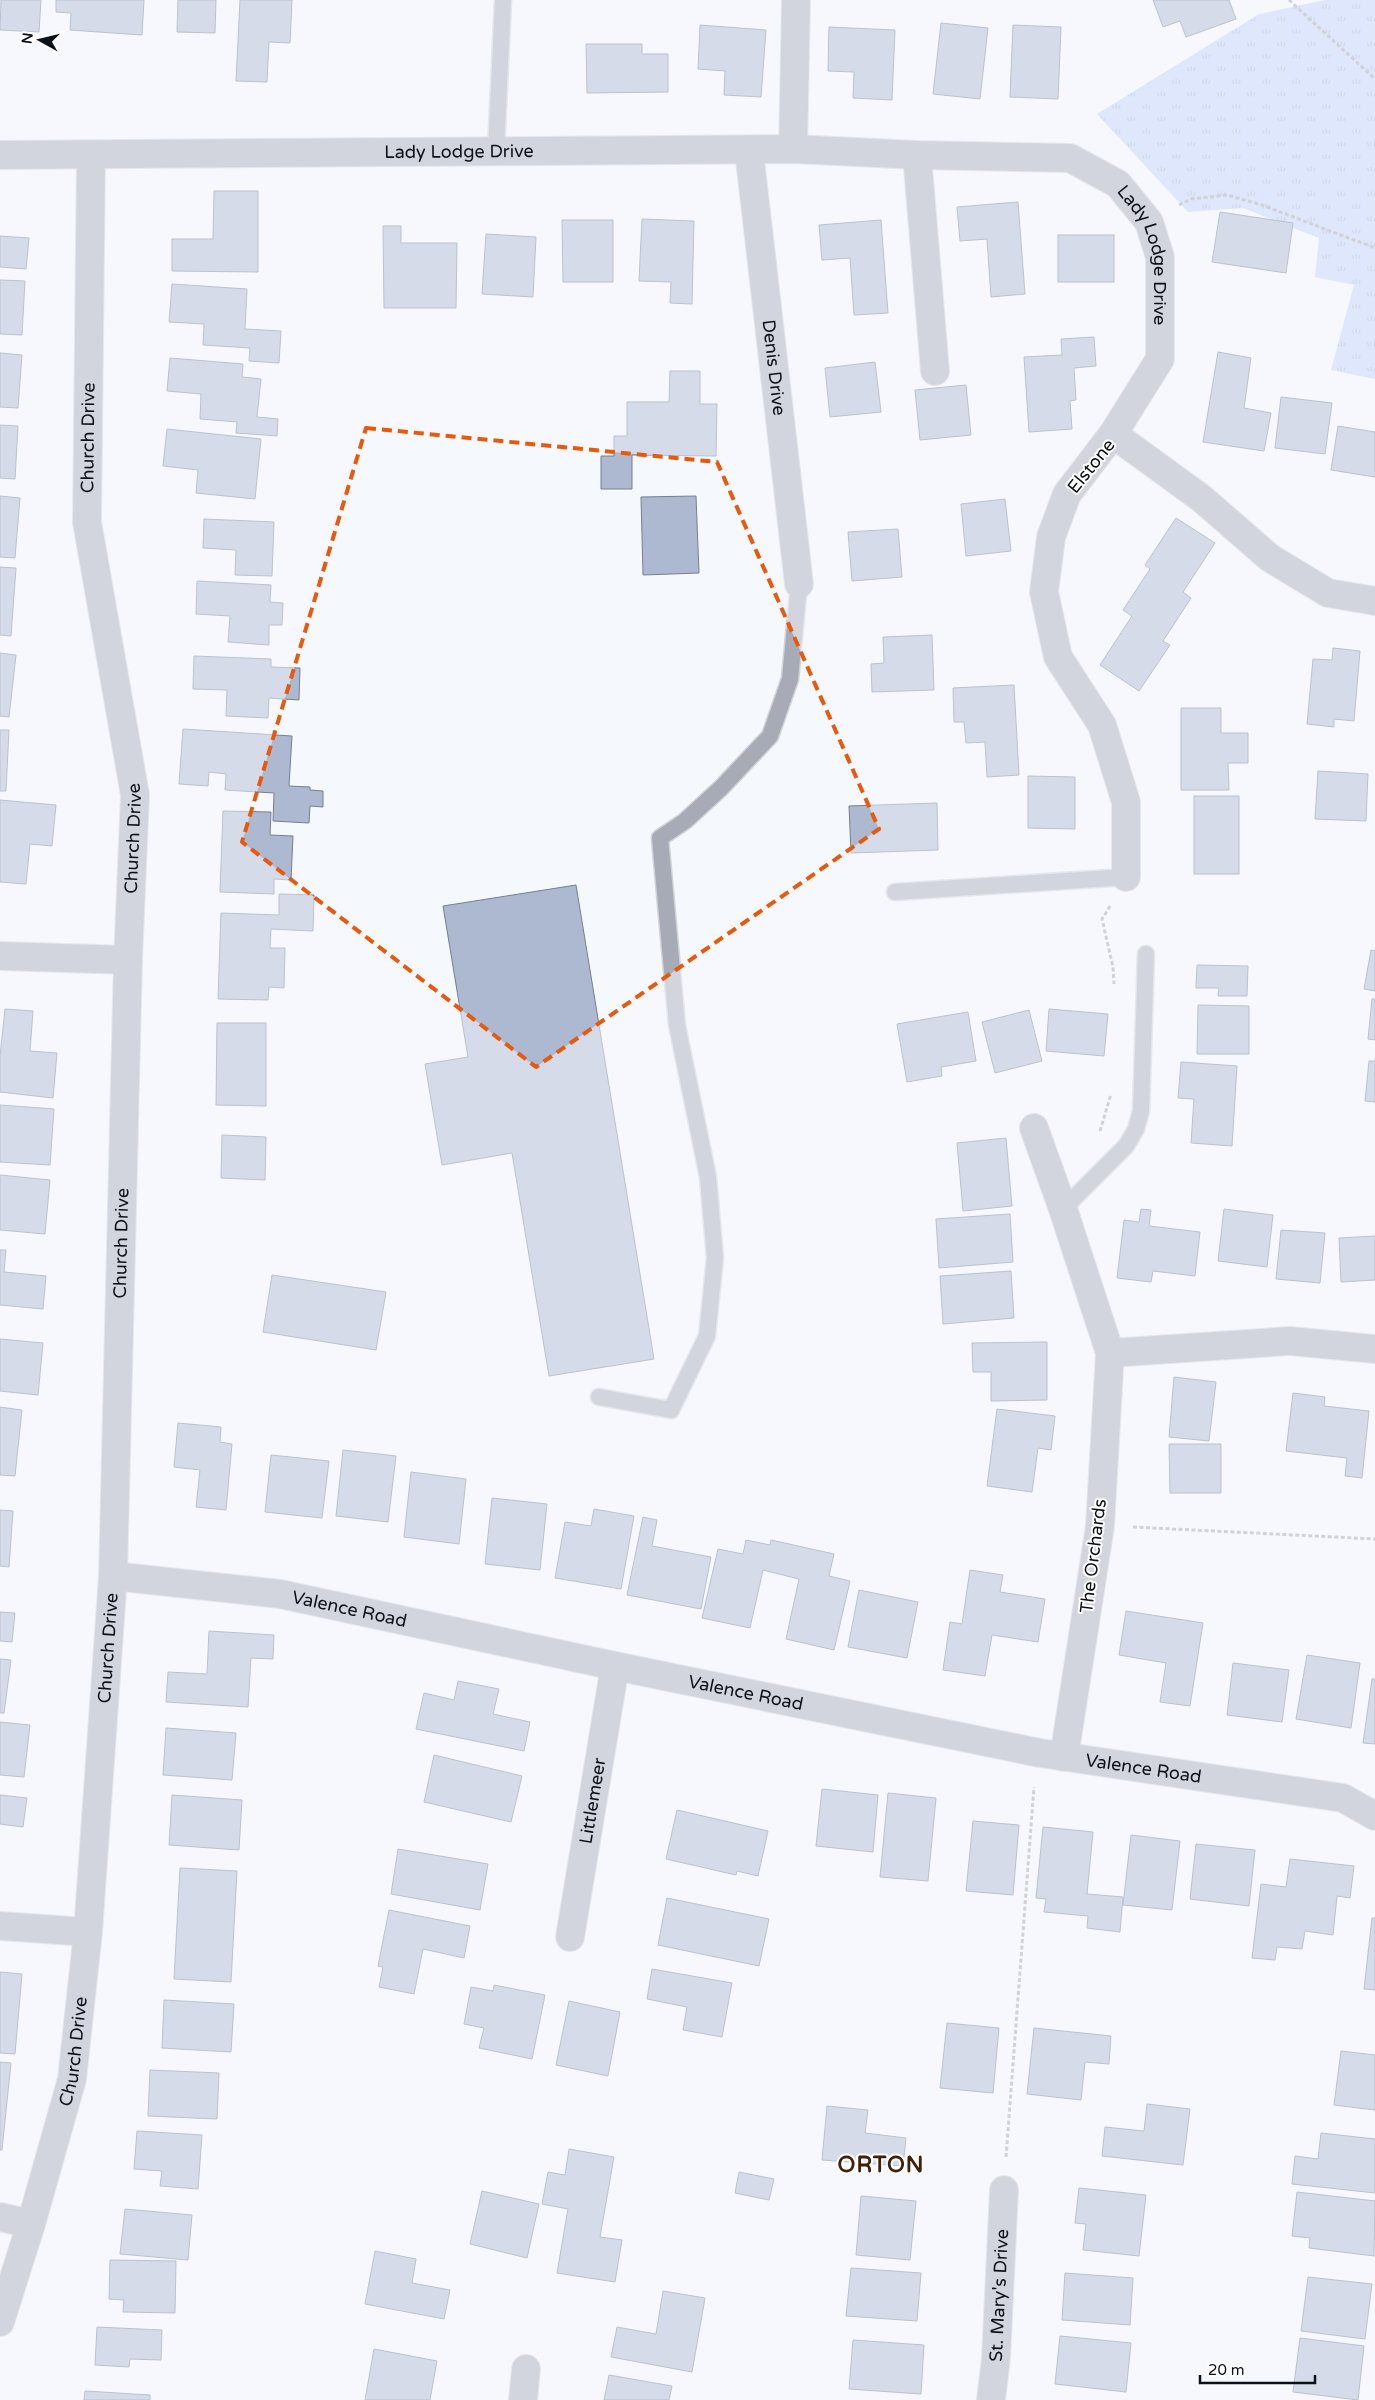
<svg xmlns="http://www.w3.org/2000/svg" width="1375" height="2400" font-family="'Varela Round',sans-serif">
<defs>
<pattern id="grass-tufts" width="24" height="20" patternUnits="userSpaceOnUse" patternTransform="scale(1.25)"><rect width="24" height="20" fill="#c2d3f8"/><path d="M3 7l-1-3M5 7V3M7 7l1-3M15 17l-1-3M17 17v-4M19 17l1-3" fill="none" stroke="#a6b4d4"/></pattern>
</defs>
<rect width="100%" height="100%" fill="#f5f8fd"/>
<polygon fill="url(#grass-tufts)" points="1325,0 1375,0 1375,379 1331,370 1354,285 1315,277 1319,238 1243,208 1188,212 1097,114 1259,14"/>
<g fill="#adb9d1" stroke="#747f95">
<polygon points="1,0 41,0 39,32 0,30"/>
<polygon points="56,0 144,0 142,35 70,30 71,13 56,12"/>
<polygon points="178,0 216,0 215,33 177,32"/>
<polygon points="240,0 292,0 290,43 269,42 267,82 236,81"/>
<polygon points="1153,0 1229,0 1236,19 1186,37 1180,21 1163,27"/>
<polygon points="941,23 988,28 980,99 933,94"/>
<polygon points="700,25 766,30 761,97 724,95 725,71 698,69"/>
<polygon points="1013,25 1061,27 1058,99 1010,97"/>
<polygon points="829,27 895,30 892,100 853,98 854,72 828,71"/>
<polygon points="586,44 642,44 642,54 668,54 668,92 587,93"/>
<polygon points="214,191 258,191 258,272 172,271 172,239 213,239"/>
<polygon points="1018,202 1025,294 991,297 987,239 960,241 957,207"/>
<polygon points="1220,212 1293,223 1286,273 1212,262"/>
<polygon points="642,219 694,221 692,304 670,303 671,282 639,281"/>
<polygon points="562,220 613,220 613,282 563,282"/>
<polygon points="881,220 888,313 854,315 850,258 822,260 819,225"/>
<polygon points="383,226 401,226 401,243 457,243 456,308 384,308"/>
<polygon points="486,234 536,237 533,297 482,294"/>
<rect x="1058" y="235" width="56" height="47"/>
<polygon points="0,236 29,238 26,269 0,267"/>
<polygon points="0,280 25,281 22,335 0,334"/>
<polygon points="172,284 247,289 245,329 281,331 279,363 249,361 250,348 203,345 204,324 169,322"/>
<polygon points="1094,337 1096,366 1074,368 1076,400 1070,401 1072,429 1029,432 1024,357 1062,355 1061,339"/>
<polygon points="1218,352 1251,358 1244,408 1271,413 1264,451 1203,442"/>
<polygon points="0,353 22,355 18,408 0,407"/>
<polygon points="170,358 243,364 242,377 261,379 257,417 278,419 277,436 236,433 237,422 200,419 201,394 167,391"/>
<polygon points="875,362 881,412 830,417 825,368"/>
<polygon points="670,371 700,371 700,404 717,404 716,456 632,455 632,489 601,489 601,456 614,456 614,436 627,436 627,402 669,402"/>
<polygon points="966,385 971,435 920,440 915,390"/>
<polygon points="1281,397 1332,403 1325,454 1275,448"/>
<polygon points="0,425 18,426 15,479 0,478"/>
<polygon points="1338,426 1375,432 1375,477 1331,470"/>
<polygon points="167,429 261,439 255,499 196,493 198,470 163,466"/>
<polygon points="0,496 20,498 15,558 0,557"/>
<polygon points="696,496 699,573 643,575 641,497"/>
<polygon points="1005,499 1011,551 966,556 961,504"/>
<polygon points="1176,518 1215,543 1183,592 1191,598 1163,641 1170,645 1139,691 1100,665 1132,616 1123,610 1150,569 1145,565"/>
<polygon points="204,519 274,522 272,576 235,575 236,550 203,548"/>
<polygon points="898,529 902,577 852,581 848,532"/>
<polygon points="0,567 16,568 11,636 0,635"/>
<polygon points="197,581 271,585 270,602 283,603 282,625 269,625 269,645 228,642 230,616 196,614"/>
<polygon points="932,635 934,690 872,692 871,664 884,663 883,637"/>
<polygon points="1333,648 1360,651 1354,721 1334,719 1334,727 1307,724 1313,659 1332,660"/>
<polygon points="0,653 16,655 9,717 0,716"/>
<polygon points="194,656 271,659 271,667 300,668 299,700 269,698 268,718 226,716 227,690 193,689"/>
<polygon points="1014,685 1019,775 987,777 985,742 966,743 964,722 954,722 953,688"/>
<polygon points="1181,708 1221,708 1221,733 1248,733 1248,763 1228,763 1229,790 1181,790"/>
<polygon points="183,729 292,736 289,786 310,787 310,790 323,791 323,807 310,806 309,823 273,821 274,793 225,790 226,774 209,772 208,786 179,784"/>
<polygon points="0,730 9,730 6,791 0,791"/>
<polygon points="1318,771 1368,774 1366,821 1315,819"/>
<polygon points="1028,776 1075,777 1075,829 1028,828"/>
<rect x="1194" y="796" width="45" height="78"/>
<polygon points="0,800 56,805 52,846 30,844 26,884 0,882"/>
<polygon points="937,803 938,850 851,853 849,806"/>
<polygon points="223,811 271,812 270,835 293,836 291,880 274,879 274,894 220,892"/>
<polygon points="576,885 654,1359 549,1376 512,1153 442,1165 425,1064 468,1057 443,906"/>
<polygon points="279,894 314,895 313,931 271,929 270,948 285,948 284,988 269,987 268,1000 218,999 221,913 279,915"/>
<polygon points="1371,950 1375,951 1375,991 1364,989"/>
<polygon points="1197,965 1248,966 1247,996 1218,996 1219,988 1196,988"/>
<polygon points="1372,999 1375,999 1375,1040 1368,1039"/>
<polygon points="1198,1005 1249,1006 1249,1054 1197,1054"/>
<polygon points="5,1009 33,1011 30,1051 57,1053 53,1098 0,1092 0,1056"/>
<polygon points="1049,1009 1108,1014 1104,1056 1046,1051"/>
<polygon points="1029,1010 1042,1061 995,1073 982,1022"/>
<polygon points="968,1012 976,1061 941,1067 942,1076 907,1082 897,1024"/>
<polygon points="217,1023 266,1023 266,1106 216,1105"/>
<polygon points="1369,1061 1375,1061 1375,1102 1365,1101"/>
<polygon points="1181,1062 1237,1066 1232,1146 1191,1143 1194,1099 1178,1098"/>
<polygon points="0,1105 54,1109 50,1165 0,1162"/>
<polygon points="222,1135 266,1137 265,1180 221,1178"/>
<polygon points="1006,1138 1012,1206 963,1211 957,1143"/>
<polygon points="0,1175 50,1180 45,1234 0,1230"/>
<polygon points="1141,1209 1151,1210 1149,1226 1200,1232 1195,1276 1153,1271 1151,1282 1117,1278 1124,1220 1139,1222"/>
<polygon points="1224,1209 1273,1215 1267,1267 1218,1261"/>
<polygon points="1010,1214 1013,1262 939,1268 936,1219"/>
<polygon points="1281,1230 1325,1233 1320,1283 1276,1279"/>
<polygon points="1375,1236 1375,1280 1341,1282 1339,1238"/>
<polygon points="0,1250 6,1250 4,1272 46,1276 43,1309 0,1305"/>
<polygon points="1011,1271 1014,1318 943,1324 940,1276"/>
<polygon points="272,1275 386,1292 376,1350 263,1332"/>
<polygon points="0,1339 43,1343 38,1395 0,1391"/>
<polygon points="1047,1342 1047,1400 991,1401 991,1372 973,1372 972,1343"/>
<polygon points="1174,1377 1216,1382 1209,1441 1169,1437"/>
<polygon points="1293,1393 1325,1397 1324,1406 1369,1411 1362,1478 1345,1476 1347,1458 1286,1451"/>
<polygon points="0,1407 22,1410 15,1476 0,1475"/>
<polygon points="997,1409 1055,1416 1051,1450 1038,1448 1032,1492 987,1486"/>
<polygon points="178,1423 221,1427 220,1442 232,1444 226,1510 196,1507 200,1470 174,1467"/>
<polygon points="1169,1444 1221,1444 1221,1493 1170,1493"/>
<polygon points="343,1450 396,1456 388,1522 336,1516"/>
<polygon points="271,1455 329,1461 322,1518 265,1512"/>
<polygon points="411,1472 466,1479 459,1544 404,1537"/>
<polygon points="492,1498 547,1504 540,1570 485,1564"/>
<polygon points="594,1509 634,1516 621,1589 555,1578 565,1522 591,1526"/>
<polygon points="0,1510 13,1511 9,1567 0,1566"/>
<polygon points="643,1517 657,1520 652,1546 711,1557 701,1609 627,1595"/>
<polygon points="746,1540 770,1545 771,1540 834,1554 829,1576 850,1581 834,1650 786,1639 799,1579 763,1570 750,1628 702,1618 718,1549 743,1554"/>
<polygon points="970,1570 1003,1575 1000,1592 1045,1599 1038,1642 992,1635 985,1676 943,1670 950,1622 962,1624"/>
<polygon points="859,1590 918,1602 907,1658 848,1647"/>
<polygon points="1126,1611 1203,1623 1190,1706 1160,1702 1166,1663 1119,1655"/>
<polygon points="0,1612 15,1613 12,1642 0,1641"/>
<polygon points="209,1631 274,1635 273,1659 251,1658 248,1707 166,1702 168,1672 207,1674"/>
<polygon points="1307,1655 1360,1663 1351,1728 1296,1719"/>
<polygon points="0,1659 11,1660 4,1713 0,1713"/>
<polygon points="1233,1663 1289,1670 1282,1722 1227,1715"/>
<polygon points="1372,1679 1375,1679 1375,1744 1363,1743"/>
<polygon points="458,1681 499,1689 493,1714 530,1722 524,1751 416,1729 424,1693 454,1700"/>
<polygon points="0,1722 30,1725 24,1777 0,1775"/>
<polygon points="166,1728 236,1733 232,1780 163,1775"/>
<polygon points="434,1755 522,1776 511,1822 424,1802"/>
<polygon points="822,1789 878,1795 873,1852 816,1846"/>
<polygon points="888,1793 936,1798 928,1881 880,1877"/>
<polygon points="0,1795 27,1798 23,1827 0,1824"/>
<polygon points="172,1795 242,1800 239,1850 169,1845"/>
<polygon points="677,1810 768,1831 758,1876 737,1871 736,1875 666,1859"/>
<polygon points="973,1821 1019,1825 1013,1895 966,1891"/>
<polygon points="1043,1827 1093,1832 1087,1894 1123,1897 1120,1932 1087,1928 1088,1916 1044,1912 1046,1899 1036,1898"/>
<polygon points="1131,1835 1180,1841 1172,1910 1123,1905"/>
<polygon points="1196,1844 1255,1850 1249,1906 1190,1899"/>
<polygon points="398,1849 488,1864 480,1910 391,1894"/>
<polygon points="1290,1859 1354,1866 1350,1898 1337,1896 1333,1935 1305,1931 1302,1949 1277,1947 1275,1960 1252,1958 1261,1884 1286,1887"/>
<polygon points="180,1868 237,1871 231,1982 174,1979"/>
<polygon points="667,1898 769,1919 759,1966 658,1945"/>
<polygon points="389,1910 470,1926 464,1958 423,1949 414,1994 379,1987 383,1967 378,1966"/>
<polygon points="1372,1918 1375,1918 1375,1990 1364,1989"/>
<polygon points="652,1969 732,1983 722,2037 683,2030 687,2007 647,1999"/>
<polygon points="0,1972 22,1974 15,2054 0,2053"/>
<polygon points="494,1985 545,1995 532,2059 479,2048 484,2028 464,2024 471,1987 493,1991"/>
<polygon points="164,2000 234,2004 231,2052 162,2048"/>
<polygon points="569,2001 620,2012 608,2076 556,2065"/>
<polygon points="947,2023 999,2028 993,2093 940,2088"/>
<polygon points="1034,2028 1111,2036 1109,2064 1085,2062 1081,2100 1027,2094"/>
<polygon points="1341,2051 1375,2055 1375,2110 1334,2105"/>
<polygon points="0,2062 11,2063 2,2150 0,2150"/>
<polygon points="150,2070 219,2073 217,2119 148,2116"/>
<polygon points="1147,2104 1190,2109 1183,2165 1102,2156 1105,2127 1144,2131"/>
<polygon points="827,2106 868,2110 865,2133 906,2138 903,2166 822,2160"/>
<polygon points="137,2131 202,2135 198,2189 160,2186 162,2171 134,2169"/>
<polygon points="1321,2133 1375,2139 1375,2193 1292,2184 1295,2156 1318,2159"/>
<polygon points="569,2149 614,2157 600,2237 622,2240 615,2282 557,2273 568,2209 542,2204 548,2172 565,2175"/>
<polygon points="739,2172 774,2179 769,2200 735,2193"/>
<polygon points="1079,2188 1146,2195 1139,2256 1083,2250 1086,2224 1075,2223"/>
<polygon points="482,2191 539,2204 527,2258 470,2244"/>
<polygon points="1297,2192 1375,2201 1374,2256 1309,2248 1310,2238 1292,2236"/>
<polygon points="861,2196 916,2201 910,2260 856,2255"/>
<polygon points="125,2209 192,2215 188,2260 120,2254"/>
<polygon points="375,2251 416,2259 412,2283 450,2290 444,2319 365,2304"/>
<polygon points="110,2260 176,2261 175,2313 123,2312 124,2300 109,2299"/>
<polygon points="851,2268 921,2273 917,2321 846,2316"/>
<polygon points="1065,2273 1133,2278 1130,2325 1062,2320"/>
<polygon points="1308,2277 1372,2284 1365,2339 1301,2331"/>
<polygon points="663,2291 705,2298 692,2372 611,2357 617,2327 656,2334"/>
<polygon points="97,2327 162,2330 161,2360 130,2359 129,2367 95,2365"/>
<polygon points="1060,2336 1131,2343 1126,2392 1055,2384"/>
<polygon points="1300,2338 1364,2346 1358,2400 1293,2392"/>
<polygon points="853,2340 924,2345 921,2394 849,2389"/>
<polygon points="374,2349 437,2361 430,2400 365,2400"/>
<polygon points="609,2375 672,2386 669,2400 604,2400"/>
<polygon points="85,2391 150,2395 150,2400 84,2400"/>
</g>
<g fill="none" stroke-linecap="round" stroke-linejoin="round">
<defs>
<g id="lane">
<polyline points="496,151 503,0"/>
<polyline points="895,892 1126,877"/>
<polyline points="1063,1209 1126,1146 1136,1129 1141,1111 1146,954"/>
<polyline points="599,1397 671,1410 707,1336 715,1258 708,1177 677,1025 660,838 685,821 721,788 770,736 790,679 799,584"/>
</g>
<g id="street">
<polyline points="793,149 796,0"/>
<path id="s1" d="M749,151L799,584"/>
<path id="s2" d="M0,155L793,149L917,155L1070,158L1118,184L1149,222L1160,257V359L1113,434L1067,494L1051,537L1044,592L1058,657L1102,725L1126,802V877"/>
<polyline points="917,155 935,371"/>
<polyline points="1113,434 1201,498 1270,558 1328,593 1375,601"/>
<polyline points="0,956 128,960"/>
<polyline points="1034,1128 1063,1209 1110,1353 1100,1526 1064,1757"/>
<polyline points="1110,1353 1290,1341 1375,1349"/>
<path id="s3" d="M113,1576L280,1594L615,1666L1040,1753L1343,1798L1375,1816"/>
<polyline points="0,1926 88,1932"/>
<path id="s4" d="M570,1937L615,1666"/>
<polyline points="0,2217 31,2224"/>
<path id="s5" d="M0,2322L31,2224L72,2079L88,1932L113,1576L128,960L135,795L87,522L91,156"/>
<polyline points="523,2400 526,2369"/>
<path id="s6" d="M991,2400L996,2358L1004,2190"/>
</g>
</defs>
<use href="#lane" stroke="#d0d3d8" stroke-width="19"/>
<use href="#street" stroke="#d0d3d8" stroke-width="30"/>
<g stroke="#a2a5ab" stroke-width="3" stroke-dasharray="4 2.5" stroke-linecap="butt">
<polyline points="1289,0 1375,79"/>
<polyline points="1179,205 1191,199 1227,195 1262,205 1375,248"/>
<polyline points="1110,906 1102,919 1113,967 1114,984"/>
<polyline points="1100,1131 1111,1094"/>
<polyline points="1133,1527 1375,1539"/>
<polyline points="1006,2157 1034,1787"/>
</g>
<use href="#lane" stroke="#a6abb5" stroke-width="16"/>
<use href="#street" stroke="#a6abb5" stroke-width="28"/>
</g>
<path d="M0 0H1375V2400H0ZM366,428L717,462L879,829L536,1067L242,842Z" fill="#f5f8fd" fill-opacity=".55" fill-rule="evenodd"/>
<path fill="none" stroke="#e8590c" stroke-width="4" stroke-dasharray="10 6" stroke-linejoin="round" d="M366,428L717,462L879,829L536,1067L242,842Z"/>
<g text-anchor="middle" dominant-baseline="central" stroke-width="4" stroke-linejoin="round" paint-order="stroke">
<g font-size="18" fill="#0c1018" stroke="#fff">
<text stroke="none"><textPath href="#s2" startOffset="459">Lady Lodge Drive</textPath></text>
<text stroke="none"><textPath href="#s2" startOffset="1204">Lady Lodge Drive</textPath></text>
<text stroke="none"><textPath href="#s1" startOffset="218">Denis Drive</textPath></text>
<text stroke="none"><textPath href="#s5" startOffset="1901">Church Drive</textPath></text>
<text transform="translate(1091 466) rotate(-51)">Elstone</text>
<text stroke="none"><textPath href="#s5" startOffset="1496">Church Drive</textPath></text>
<text stroke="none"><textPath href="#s5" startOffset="1091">Church Drive</textPath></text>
<text transform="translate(1093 1556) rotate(-83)">The Orchards</text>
<text stroke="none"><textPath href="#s3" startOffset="239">Valence Road</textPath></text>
<text stroke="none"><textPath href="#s5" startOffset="686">Church Drive</textPath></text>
<text stroke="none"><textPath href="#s3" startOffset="644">Valence Road</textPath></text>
<text stroke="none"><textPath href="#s3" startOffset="1049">Valence Road</textPath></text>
<text stroke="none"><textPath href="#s4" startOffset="138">Littlemeer</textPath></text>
<text stroke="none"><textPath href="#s5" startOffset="281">Church Drive</textPath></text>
<text stroke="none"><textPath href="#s6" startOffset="105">St. Mary's Drive</textPath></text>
</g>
<g font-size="22" font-weight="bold" letter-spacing="1" fill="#402108" stroke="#fff">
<text x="881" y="2165">ORTON</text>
</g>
</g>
<g transform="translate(40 40) rotate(278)" stroke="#ffffff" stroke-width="4" paint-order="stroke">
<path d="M0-4L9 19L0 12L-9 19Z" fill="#0c1018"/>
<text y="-8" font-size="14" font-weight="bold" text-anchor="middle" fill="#0c1018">N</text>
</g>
<path d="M1200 2375v8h115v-8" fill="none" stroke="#0c1018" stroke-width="2.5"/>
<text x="1208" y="2375" font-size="15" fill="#0c1018" stroke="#ffffff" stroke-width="4" paint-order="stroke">20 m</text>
</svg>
